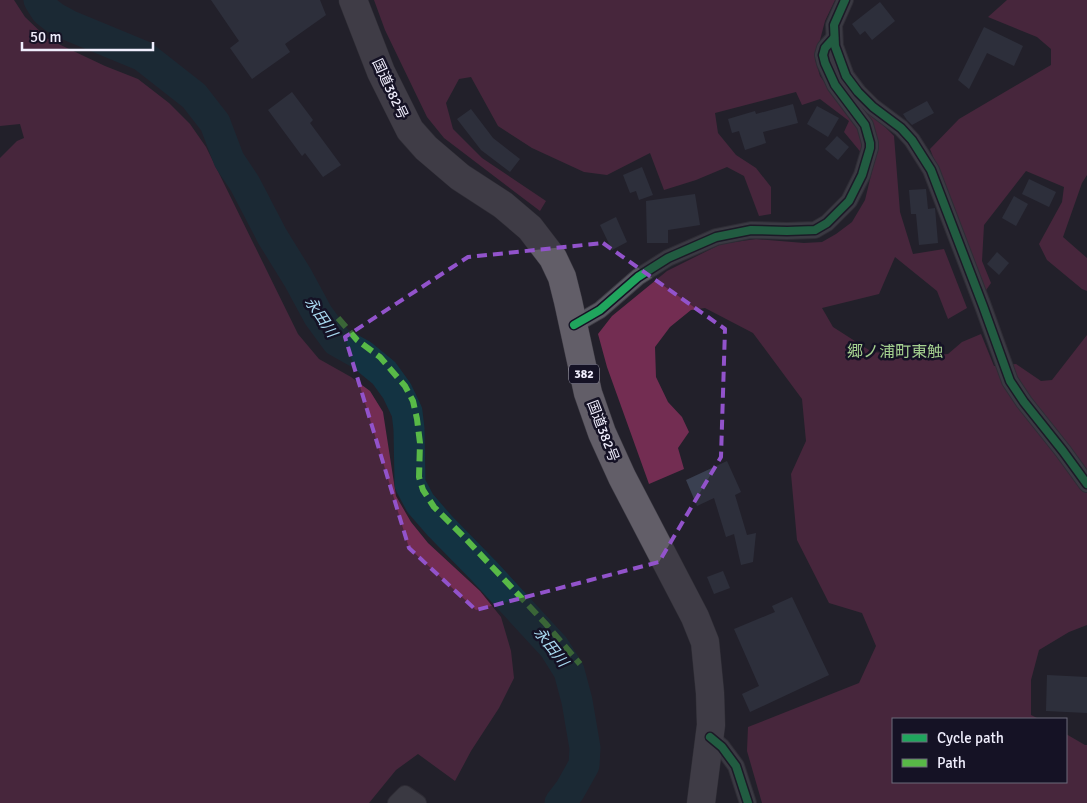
<svg xmlns="http://www.w3.org/2000/svg" width="1087" height="803" font-family="Signika,'Noto Sans JP',sans-serif">
<rect width="100%" height="100%" fill="#22202a"/>
<g fill="#732d52">
<polygon points="0,0 14,0 25,17 48,39 105,66 138,79 169,103 190,124 206,147 298,334 319,359 351,377 370,391 383,412 396,496 411,522 428,543 480,591 501,617 511,651 514,678 499,708 471,751 455,781 418,754 396,770 369,803 0,803 0,158 17,141 24,138 20,124 0,126"/>
<polygon points="374,0 835,0 825,21 815,59 820,76 837,100 853,95 894,136 900,212 913,254 944,249 967,308 948,319 937,291 895,257 879,294 822,308 833,327 872,352 924,356 948,354 962,342 981,334 994,366 1016,364 1041,381 1052,380 1087,335 1087,625 1069,632 1039,650 1031,680 1031,715 1039,719 893,719 893,782 1066,782 1066,734 1085,745 1087,745 1087,803 762,803 747,751 748,727 859,683 876,646 862,613 829,603 797,540 791,474 806,441 802,399 753,333 705,308 691,310 670,327 655,347 656,377 668,402 682,417 689,432 678,448 684,469 649,484 607,367 598,334 612,316 667,271 721,244 756,239 804,243 822,242 836,234 852,222 865,200 873,167 844,132 849,121 820,99 802,105 796,92 715,113 718,133 736,155 756,168 771,187 771,214 759,216 744,176 727,167 696,180 664,190 650,153 607,175 584,172 532,148 498,126 471,77 459,79 446,103 453,129 482,158 546,201 540,211 444,138 427,117 385,30"/>
<polygon points="1007,0 1087,0 1087,175 1082,183 1063,237 1087,258 1087,291 1082,289 1047,260 1039,244 1062,202 1064,187 1026,171 984,225 982,261 991,283 984,293 953,207 930,149 959,119 1051,65 1051,49 1037,37 988,17"/>
</g>
<g fill="none" stroke-linecap="round" stroke-linejoin="round">
<polyline stroke="#133342" stroke-width="31" points="39,0 46,11 55,18 68,25 143,56 194,96 215,123 229,160 245,184 272,236 298,278 318,315 337,341 362,355 384,373 397,391 407,412 409,429 410,484 420,503 440,526 484,571 554,647 569,671 577,701 585,748 584,765 570,790 560,803"/>
</g>
<g fill="#3a4051">
<polygon points="211,0 320,0 326,15 285,44 290,52 252,79 230,48 239,41"/>
<polygon points="880,2 895,21 872,40 865,31 860,35 852,24"/>
<polygon points="984,27 1023,46 1014,66 987,53 969,89 958,80"/>
<polygon points="292,92 313,120 310,123 341,165 323,177 305,153 302,156 268,110"/>
<polygon points="927,101 934,113 912,125 907,120 903,114"/>
<polygon points="793,104 798,123 763,132 766,143 745,150 739,131 732,133 728,119 755,111 756,114"/>
<polygon points="817,106 839,118 828,137 807,124"/>
<polygon points="471,109 493,138 520,159 510,172 481,150 457,119"/>
<polygon points="837,136 849,147 838,160 825,149"/>
<polygon points="642,167 653,195 639,200 636,191 630,193 623,175"/>
<polygon points="1029,179 1056,192 1049,207 1022,194"/>
<polygon points="926,189 928,209 935,208 938,243 919,245 916,214 911,214 909,190"/>
<polygon points="695,194 700,225 668,230 668,243 647,243 646,201"/>
<polygon points="1014,196 1028,204 1016,226 1002,218"/>
<polygon points="616,217 627,242 612,250 600,225"/>
<polygon points="997,252 1009,263 999,275 987,264"/>
<polygon points="727,461 741,492 735,495 747,535 756,533 753,562 741,565 734,534 726,537 714,498 697,506 686,480"/>
<polygon points="723,571 730,588 714,594 707,577"/>
<polygon points="792,597 829,675 750,712 742,694 759,686 734,629 775,612 772,606"/>
<polygon points="1047,675 1087,677 1087,713 1046,711"/>
</g>
<g fill="none" stroke-linecap="round" stroke-linejoin="round">
<defs>
<g id="minor">
<polyline points="845,0 834,25 835,46 846,76 858,92 873,107 901,128 912,140 931,170 983,306 1010,381 1024,402 1063,451 1087,484"/>
<polyline points="574,325 600,310 638,277 668,258 716,237 751,230 787,231 815,230 827,223 849,201 862,175 870,148 870,143 865,125 835,85 825,63 823,55 825,48 834,38"/>
<polyline points="710,737 722,747 736,766 748,803"/>
<polyline points="396,803 405,794 418,803"/>
</g>
<polyline id="trunk" points="353,0 381,72 410,130 426,148 460,177 503,205 530,228 553,258 562,277 568,301 588,393 602,433 622,477 695,617 705,642 710,693 711,725 701,803"/>
</defs>
<use href="#minor" stroke="#3d3b44" stroke-width="18"/>
<use href="#trunk" stroke="#3d3b44" stroke-width="29"/>
<use href="#minor" stroke="#585760" stroke-width="16"/>
<use href="#trunk" stroke="#625e68" stroke-width="28"/>
<polyline stroke="#58b947" stroke-width="6" stroke-dasharray="12 6" stroke-linecap="butt" points="338,318 357,340 380,357 405,386 413,401 417,419 420,443 419,477 423,490 434,507 465,538 545,623 580,664"/>
<defs>
<g id="cycleway">
<polyline points="845,0 834,25 835,46 846,76 858,92 873,107 901,128 912,140 931,170 983,306 1010,381 1024,402 1063,451 1087,484"/>
<polyline points="574,325 600,310 638,277 668,258 716,237 751,230 787,231 815,230 827,223 849,201 862,175 870,148 870,143 865,125 835,85 825,63 823,55 825,48 834,38"/>
<polyline points="710,737 722,747 736,766 748,803"/>
</g>
</defs>
<use href="#cycleway" stroke="#151225" stroke-width="11"/>
<use href="#cycleway" stroke="#20a55d" stroke-width="8"/>
</g>
<path d="M0 0H1087V803H0ZM603,243L725,329L721,457L659,562L476,610L409,548L345,337L468,257Z" fill="#22202a" fill-opacity=".55" fill-rule="evenodd"/>
<path fill="none" stroke="#9253cb" stroke-width="4" stroke-dasharray="10 6" stroke-linejoin="round" d="M603,243L725,329L721,457L659,562L476,610L409,548L345,337L468,257Z"/>
<g text-anchor="middle" dominant-baseline="central" stroke-width="5" stroke-linejoin="round" paint-order="stroke">
<rect fill="#151225" stroke="#aeacbc" stroke-width="1" x="569" y="364.5" width="30" height="19" rx="4"/>
<g font-size="12" font-weight="bold" fill="#f0eefd">
<text x="584" y="374">382</text>
</g>
<g font-size="14" fill="#f0eefd" stroke="#151225">
<text transform="translate(390 89) rotate(65)">国道382号</text>
<text transform="translate(603 431) rotate(69)">国道382号</text>
</g>
<g font-size="15" font-style="italic" fill="#aadbf2" stroke="#151225">
<text transform="translate(321 317) rotate(56)">永田川</text>
<text transform="translate(551 647) rotate(52)">永田川</text>
</g>
<g font-size="16" fill="#a4d08f" stroke="#151225">
<text x="895" y="352">郷ノ浦町東触</text>
</g>
</g>
<rect x="892" y="718" width="175" height="65" fill="#151225" stroke="#6d6a7b"/>
<rect x="902" y="734" width="25" height="8" fill="#20a55d" stroke="#6d6a7b"/>
<text x="937" y="743" font-size="15" fill="#f0eefd">Cycle path</text>
<rect x="902" y="759" width="25" height="8" fill="#58b947" stroke="#6d6a7b"/>
<text x="937" y="768" font-size="15" fill="#f0eefd">Path</text>
<path d="M22 42v8h131v-8" fill="none" stroke="#f0eefd" stroke-width="2.5"/>
<text x="30" y="42" font-size="15" fill="#f0eefd" stroke="#151225" stroke-width="4" paint-order="stroke">50 m</text>
</svg>
